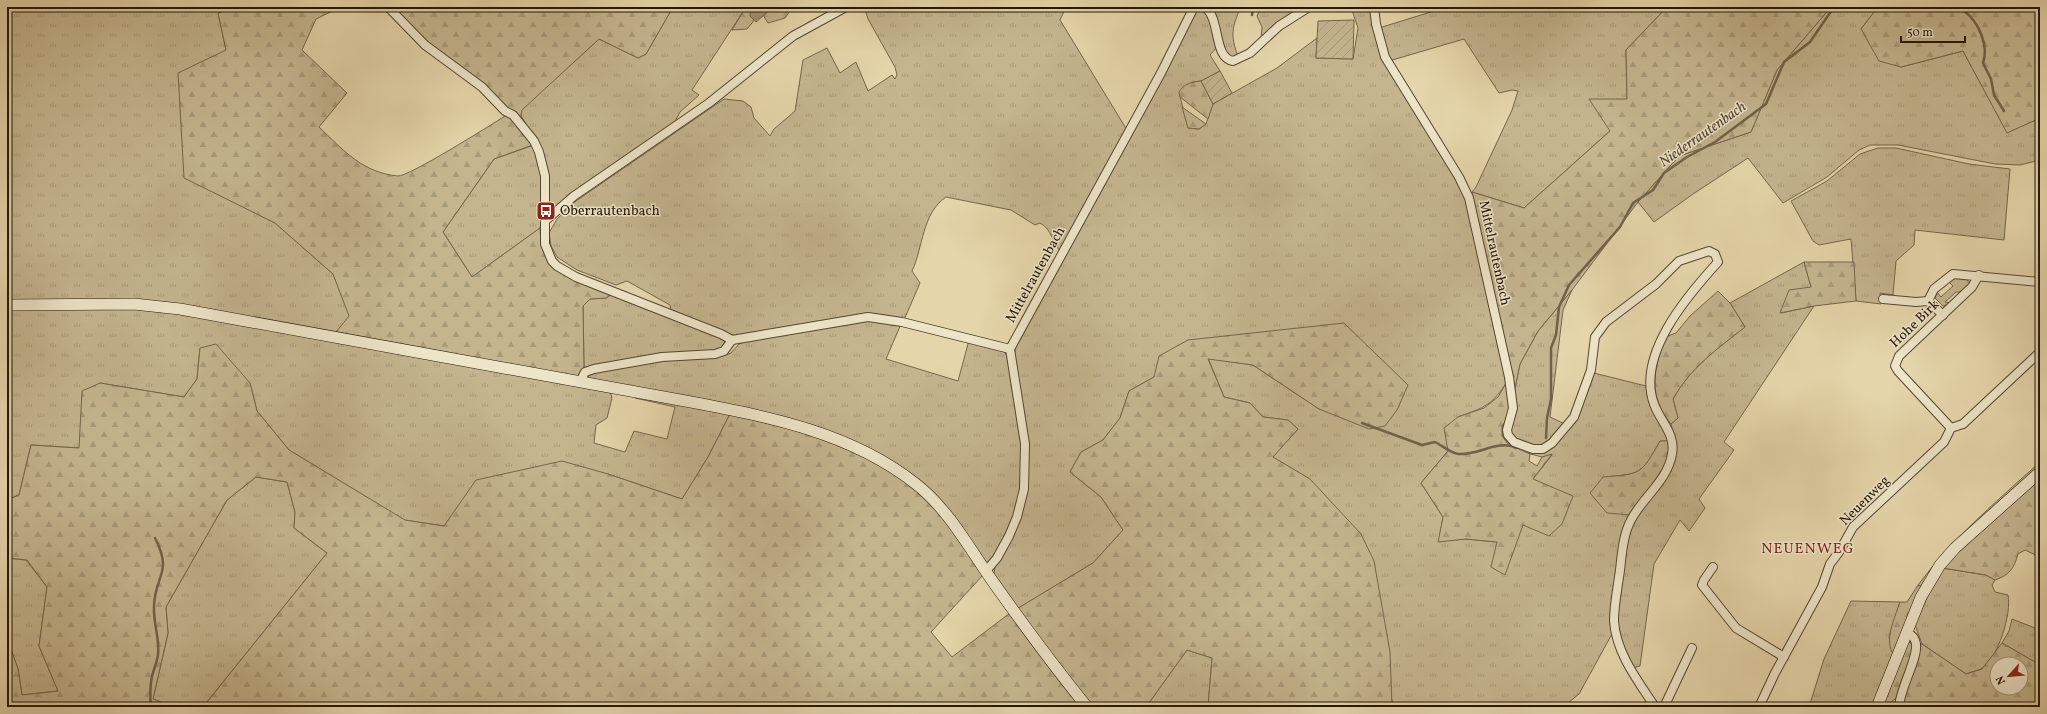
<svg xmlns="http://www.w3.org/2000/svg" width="2047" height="714" font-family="Vollkorn,serif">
<defs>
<pattern id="grass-tufts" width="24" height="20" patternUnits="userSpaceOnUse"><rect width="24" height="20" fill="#c4b58f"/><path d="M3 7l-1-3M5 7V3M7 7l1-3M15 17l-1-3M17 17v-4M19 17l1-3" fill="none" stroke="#a89b7a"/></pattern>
<pattern id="forest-firs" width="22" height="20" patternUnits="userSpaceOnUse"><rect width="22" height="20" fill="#c4b58f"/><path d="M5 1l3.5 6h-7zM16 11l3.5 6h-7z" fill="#a89b7a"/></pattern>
<pattern id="garden-furrows" width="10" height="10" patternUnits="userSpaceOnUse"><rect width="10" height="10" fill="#c4b58f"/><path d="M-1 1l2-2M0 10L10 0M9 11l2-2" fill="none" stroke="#a89b7a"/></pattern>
</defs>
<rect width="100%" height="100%" fill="#e5d5aa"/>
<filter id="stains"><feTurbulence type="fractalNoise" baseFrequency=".005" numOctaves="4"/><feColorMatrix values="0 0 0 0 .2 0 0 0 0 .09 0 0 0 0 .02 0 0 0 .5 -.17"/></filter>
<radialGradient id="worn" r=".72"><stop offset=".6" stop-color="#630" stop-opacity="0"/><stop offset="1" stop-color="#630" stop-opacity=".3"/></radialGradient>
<g fill="url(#grass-tufts)" stroke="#74664c">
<polygon points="7,7 239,7 218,13 226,50 184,177 275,223 333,274 350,317 336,332 610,391 612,398 607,418 596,425 594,443 625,452 634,431 667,439 675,407 635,398 633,395 730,414 708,457 682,499 608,474 477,480 444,526 404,520 289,450 257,411 250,383 200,348 197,379 184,397 100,383 79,448 31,445 19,495 7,500"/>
<polygon points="673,7 746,7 692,90 699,95 680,112 673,125 550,212 549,211 549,193 521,116 521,110 599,39 638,58 646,54"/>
<path d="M864,7H929L934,11L938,7H1066L1060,20L1127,130L1061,252C1052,243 1052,229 1040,223L1035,225L1011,210L946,197C922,213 923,248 912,271L920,283L904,320L884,316L735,336L671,311L670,305L627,281L616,285L577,270L557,257L551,246L549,233L557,219L576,201L724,99L743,101L751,107L754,118L770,136L774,129L795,111L803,60L827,48L840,73L856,62L868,91L892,75L895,79L897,75L895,67L868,19Z"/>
<path d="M1210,7H1241C1232,26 1230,36 1238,56L1231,57L1225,52Z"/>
<polygon points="1261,7 1305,7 1261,39 1262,27 1257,16"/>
<path d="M1351,7H1372L1378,42L1467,196L1508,380C1492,406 1485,407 1458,417L1448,451L1421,483L1443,517L1439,541L1466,539L1497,542L1533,479L1552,455L1542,457L1519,451L1508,444L1502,436V426L1509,417L1520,364L1538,331L1572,290L1563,310L1550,417L1569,426L1594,373L1646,386L1650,406L1669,441H1660C1641,475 1641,474 1603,477L1631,515L1612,634L1579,694L1563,707H1392L1393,703L1310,479L1272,457L1298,429L1288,420L1263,417L1250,403L1224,397L1208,358L1253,365L1319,409L1397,410L1188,340L1154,377L1129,391L1120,418L1103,440L1081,452L1070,472L1101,497L1123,530L1093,563L1017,609L994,575L995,566L1026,489L1013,358L1017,344L1197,9C1213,9 1214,35 1217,47L1210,55L1220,71L1201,81L1192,82L1179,92L1188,128L1199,129L1206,124L1213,104L1277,68L1317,38L1316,58L1353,59L1358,28Z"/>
<polygon points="1433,7 1667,7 1626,50 1627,99 1610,131 1524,208 1472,192 1476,187 1512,110 1518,91 1512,90 1499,93 1464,39 1389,61 1379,28 1434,11"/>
<polygon points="1831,7 1878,7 1861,29 1901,67 1963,51 2007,132 2040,118 2040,160 2020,165 1995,164 1898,145 1870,145 1859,150 1827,177 1783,203 1748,158 1693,194 1654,222 1638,202 1679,156 1751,132 1777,70"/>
<path d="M534,145C542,171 546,202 540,228L472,277L443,232L494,159Z"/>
<polygon points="1878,148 1896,148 1969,164 2010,169 2004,240 1915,230 1914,245 1896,261 1893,295 1880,293 1881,304 1856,301 1851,239 1819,245 1813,241 1791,201 1827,181 1860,154"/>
<path d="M1804,262L1811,287L1781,313L1814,306L1724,442L1734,450L1699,499L1705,508L1689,531L1680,520L1654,564L1640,666L1633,668L1623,646L1616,620L1627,535L1674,437L1671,424L1678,418L1673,399C1691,367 1716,350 1745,327L1730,303Z"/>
<polygon points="1965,277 1970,284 1964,292 1956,292 1945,302 1952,303 1943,306 1935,298 1937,292 1941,297 1953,286 1948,281 1954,278"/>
<polygon points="612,294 723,338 725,343 723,348 715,351 584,369 583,306 590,299 606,298"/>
<path d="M868,319L901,324L886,359L958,381L969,340L1003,350L1007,356C1019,429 1040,501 987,564L873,450L589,379L588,377L590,374L633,364L726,355L731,353L739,344L753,339Z"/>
<path d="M2040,462V468L1923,587L1918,585C1953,538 1997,501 2040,462Z"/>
<polygon points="256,477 287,482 295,512 294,528 327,553 203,707 174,707 153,699 168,633 166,607 227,500"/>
<polygon points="7,558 26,560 47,587 39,646 58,691 22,695 18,669 7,638"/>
<path d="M1942,568L1986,575L1995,580L1992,585L1995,592L2008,595C2012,613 1998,659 1981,669C1977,671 1971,672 1966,674L1922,644L1915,625L1930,590Z"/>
<polygon points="1851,601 1900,602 1889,637 1894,655 1873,707 1809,707 1824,659"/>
<polygon points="2012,619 2040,630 2040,665 2002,643 2009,631"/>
<polygon points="1187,650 1212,658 1208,707 1146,707"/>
</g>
<g fill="url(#forest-firs)" stroke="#74664c" fill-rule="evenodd">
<path d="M238,7H341L316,19L302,50L347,93L319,127C343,150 363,173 398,176C408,177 491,125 505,116L480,88L385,7H673L646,54L638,58L599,39L522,110L521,116L538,143L494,159L443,232L472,277L540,228L541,244L547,258L612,294L606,298L590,299L583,306L584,369L579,377L336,332L349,316L333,274L275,223L184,178L178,73L226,50L218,13Z"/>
<polygon points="746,7 793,7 785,18 768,23 761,12 747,29 732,30"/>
<polygon points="1667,7 1831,7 1777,70 1751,132 1679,156 1638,202 1572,290 1538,331 1520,364 1509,417 1502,426 1502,436 1508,444 1530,454 1529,461 1537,466 1542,457 1552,454 1533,479 1573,496 1562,524 1549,536 1523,525 1505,575 1491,567 1497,542 1466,539 1438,542 1443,517 1421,483 1448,451 1444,428 1458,417 1484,408 1498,397 1508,380 1472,192 1524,208 1610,131 1589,99 1627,99 1626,50"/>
<polygon points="1878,7 2040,7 2040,118 2007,133 1963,51 1901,67 1879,61 1861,29"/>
<path d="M1201,81L1213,104L1208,119L1180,97L1179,92C1184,84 1191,82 1201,81Z"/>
<polygon points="1182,107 1206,124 1199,129 1188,128"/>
<polygon points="1804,262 1854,262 1856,301 1814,306 1780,313 1789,290 1811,287"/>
<path d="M1718,291L1730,303L1745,327C1716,350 1691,367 1673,399L1678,418L1671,424C1647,395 1654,370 1665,337L1676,333L1690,316Z"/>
<polygon points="1344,323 1408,385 1397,410 1385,426 1369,429 1319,409 1253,365 1208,359 1224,397 1250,403 1263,417 1288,420 1298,429 1273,457 1310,479 1361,534 1374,561 1390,652 1392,707 1208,707 1212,658 1187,650 1146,707 203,707 327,553 294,528 295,512 287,482 256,477 227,500 166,607 168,633 153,699 174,707 7,707 7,638 18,669 22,695 58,691 39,646 47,587 27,560 7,558 7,500 19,495 31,445 79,448 82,391 100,383 184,397 197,379 200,348 216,344 250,383 257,411 289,450 405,520 444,526 476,480 562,461 608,474 682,499 708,457 730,414 830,439 871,459 916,487 942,516 983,575 931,632 952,657 1010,613 1093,563 1123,530 1101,497 1070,472 1081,452 1103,440 1120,418 1129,391 1154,377 1159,356 1188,340"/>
<path d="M1660,441H1669L1668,461L1631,515L1607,513L1590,493L1603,477C1641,474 1641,475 1660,441Z"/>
<path d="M2040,478V557L2025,550L2018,554C2014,568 2010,575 1995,580L1986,575L1942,568L1957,551Z"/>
<path d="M1918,585L1923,587L1894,655C1883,642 1895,617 1900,602H1907Z"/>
<polygon points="1909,642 1912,645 1913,649 1897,698 1892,701 1890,707 1882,707 1906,643"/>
<path d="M2002,643L2040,665V707H1903V702L1920,645L1922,644L1966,674L1982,669ZM1997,664H2021V688H1997Z"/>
</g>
<g fill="url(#garden-furrows)" stroke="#74664c">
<polygon points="1354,20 1353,59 1316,58 1318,21"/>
<polygon points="1220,71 1232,93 1213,104 1201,81"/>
</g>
<polygon fill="#a39473" stroke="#706249" points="751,7 771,7 772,8 756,22 750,16"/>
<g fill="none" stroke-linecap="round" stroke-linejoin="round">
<g stroke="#706249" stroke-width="2.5">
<path d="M1963,7L1964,11C1979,22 1989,46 1983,63L1991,79L1994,95L2004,111"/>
<polyline points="1252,15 1253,7"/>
<path d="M1362,423L1422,445L1435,442C1441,445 1451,453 1458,454C1477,456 1499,439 1516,448"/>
<polyline points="1546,438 1547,418 1551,399 1551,348 1556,335 1559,307 1569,285 1620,227 1633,203 1653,190 1664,173 1687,157 1715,142 1766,104 1784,62 1810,42 1834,7"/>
<path d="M151,707C150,697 150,686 152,676C154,669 157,662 158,655C160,639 153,623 154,606C155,575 173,573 155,538"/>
</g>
<defs>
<g id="minor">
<polyline points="388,7 425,45 482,87 505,111 513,115 534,141 539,152 545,176 545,244 552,261 557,266 576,277 721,334 732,340"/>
<path d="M1205,7C1221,19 1213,58 1233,61L1250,53L1279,26L1309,7"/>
<path d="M1374,7L1376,24L1385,57L1459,177L1469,198L1509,377L1513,408L1507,430L1508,435L1514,442L1533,449H1543L1552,443L1574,417L1591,370L1595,337L1606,322L1656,284L1679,261L1709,251L1715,254L1718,262C1687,296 1636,355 1654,404C1660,421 1676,434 1672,454C1668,480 1643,497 1631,520C1623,535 1622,553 1620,570C1618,586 1614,604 1614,621C1616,653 1638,681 1655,707"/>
<polyline points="545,221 574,196 709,103 793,36 846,7"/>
<polyline points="1883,299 1916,302 1928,301"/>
<polyline points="1943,315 1928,301 1934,289 1953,274 2040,282"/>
<polyline points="732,340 868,317 902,322 1010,349"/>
<polyline points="580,382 585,372 594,369 662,357 715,354 724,351 732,340"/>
<polyline points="1951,428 1898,371 1895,366 1899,356 1972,287 1979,275"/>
<polyline points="1713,567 1704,580 1702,585 1736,628 1784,657"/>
<polyline points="986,571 997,558 1009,536 1017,517 1024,489 1025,444 1010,349 1161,73 1194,7"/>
<polyline points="1664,707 1692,648"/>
<polyline points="1759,707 1775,673 1822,587 1830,564 1839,552 1853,527 1944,442 1951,428 1963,424 2040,352"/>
<path d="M1899,707C1900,688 1918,659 1916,644C1915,638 1911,634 1907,632"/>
</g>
<g id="secondary">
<path d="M7,305L134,304L180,309L691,402C770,417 852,433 916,484C948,509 968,546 991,579C1022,623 1053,665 1087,707"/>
<polyline points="1877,707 1921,597 1940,565 1955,548 2040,472"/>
</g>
</defs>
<use href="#minor" stroke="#544631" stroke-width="10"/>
<use href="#secondary" stroke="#231609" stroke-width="12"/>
<use href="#minor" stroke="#eee4c8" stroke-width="8"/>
<use href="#secondary" stroke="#eee4c8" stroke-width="11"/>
</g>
<defs>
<symbol id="bus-square" viewBox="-11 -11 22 22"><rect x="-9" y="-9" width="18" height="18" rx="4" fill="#8f2418" stroke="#eee4c8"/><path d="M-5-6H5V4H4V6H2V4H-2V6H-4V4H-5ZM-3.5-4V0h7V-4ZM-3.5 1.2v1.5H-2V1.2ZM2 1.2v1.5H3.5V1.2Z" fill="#fff"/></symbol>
</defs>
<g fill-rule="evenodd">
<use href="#bus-square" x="535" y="200" width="22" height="22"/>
</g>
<g text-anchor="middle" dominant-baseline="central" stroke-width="3" stroke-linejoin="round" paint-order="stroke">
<g font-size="14" fill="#231609" stroke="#eee4c8" text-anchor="start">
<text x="560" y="211">Oberrautenbach</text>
</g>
<g font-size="14" fill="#231609" stroke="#eee4c8">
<text transform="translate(1494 253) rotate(78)">Mittelrautenbach</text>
<text transform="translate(1036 275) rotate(-61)">Mittelrautenbach</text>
<text transform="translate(1915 324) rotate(-44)">Hohe Birk</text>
<text transform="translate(1865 501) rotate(-45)">Neuenweg</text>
</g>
<g font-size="15" font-style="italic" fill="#564833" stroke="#eee4c8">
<text transform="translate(1703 135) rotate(-35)">Niederrautenbach</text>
</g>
<g font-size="15" letter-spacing="1" fill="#7a1f14" stroke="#eee4c8">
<text x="1808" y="549">NEUENWEG</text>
</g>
</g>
<rect width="2047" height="714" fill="none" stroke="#e5d5aa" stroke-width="24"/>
<rect x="8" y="8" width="2031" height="698" fill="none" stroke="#231609" stroke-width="2"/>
<rect x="12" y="12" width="2023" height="690" fill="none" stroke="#231609"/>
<g transform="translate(2009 676) rotate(243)"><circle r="19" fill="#eee4c8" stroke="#9d927c"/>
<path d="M0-3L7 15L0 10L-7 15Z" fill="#8f2418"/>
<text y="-6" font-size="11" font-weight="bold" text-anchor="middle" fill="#231609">N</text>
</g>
<path d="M1901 36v6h64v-6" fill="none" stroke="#231609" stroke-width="2"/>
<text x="1907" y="36" font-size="12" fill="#231609" stroke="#eee4c8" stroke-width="3" paint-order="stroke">50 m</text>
<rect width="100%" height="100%" filter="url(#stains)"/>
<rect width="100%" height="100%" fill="url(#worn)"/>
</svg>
